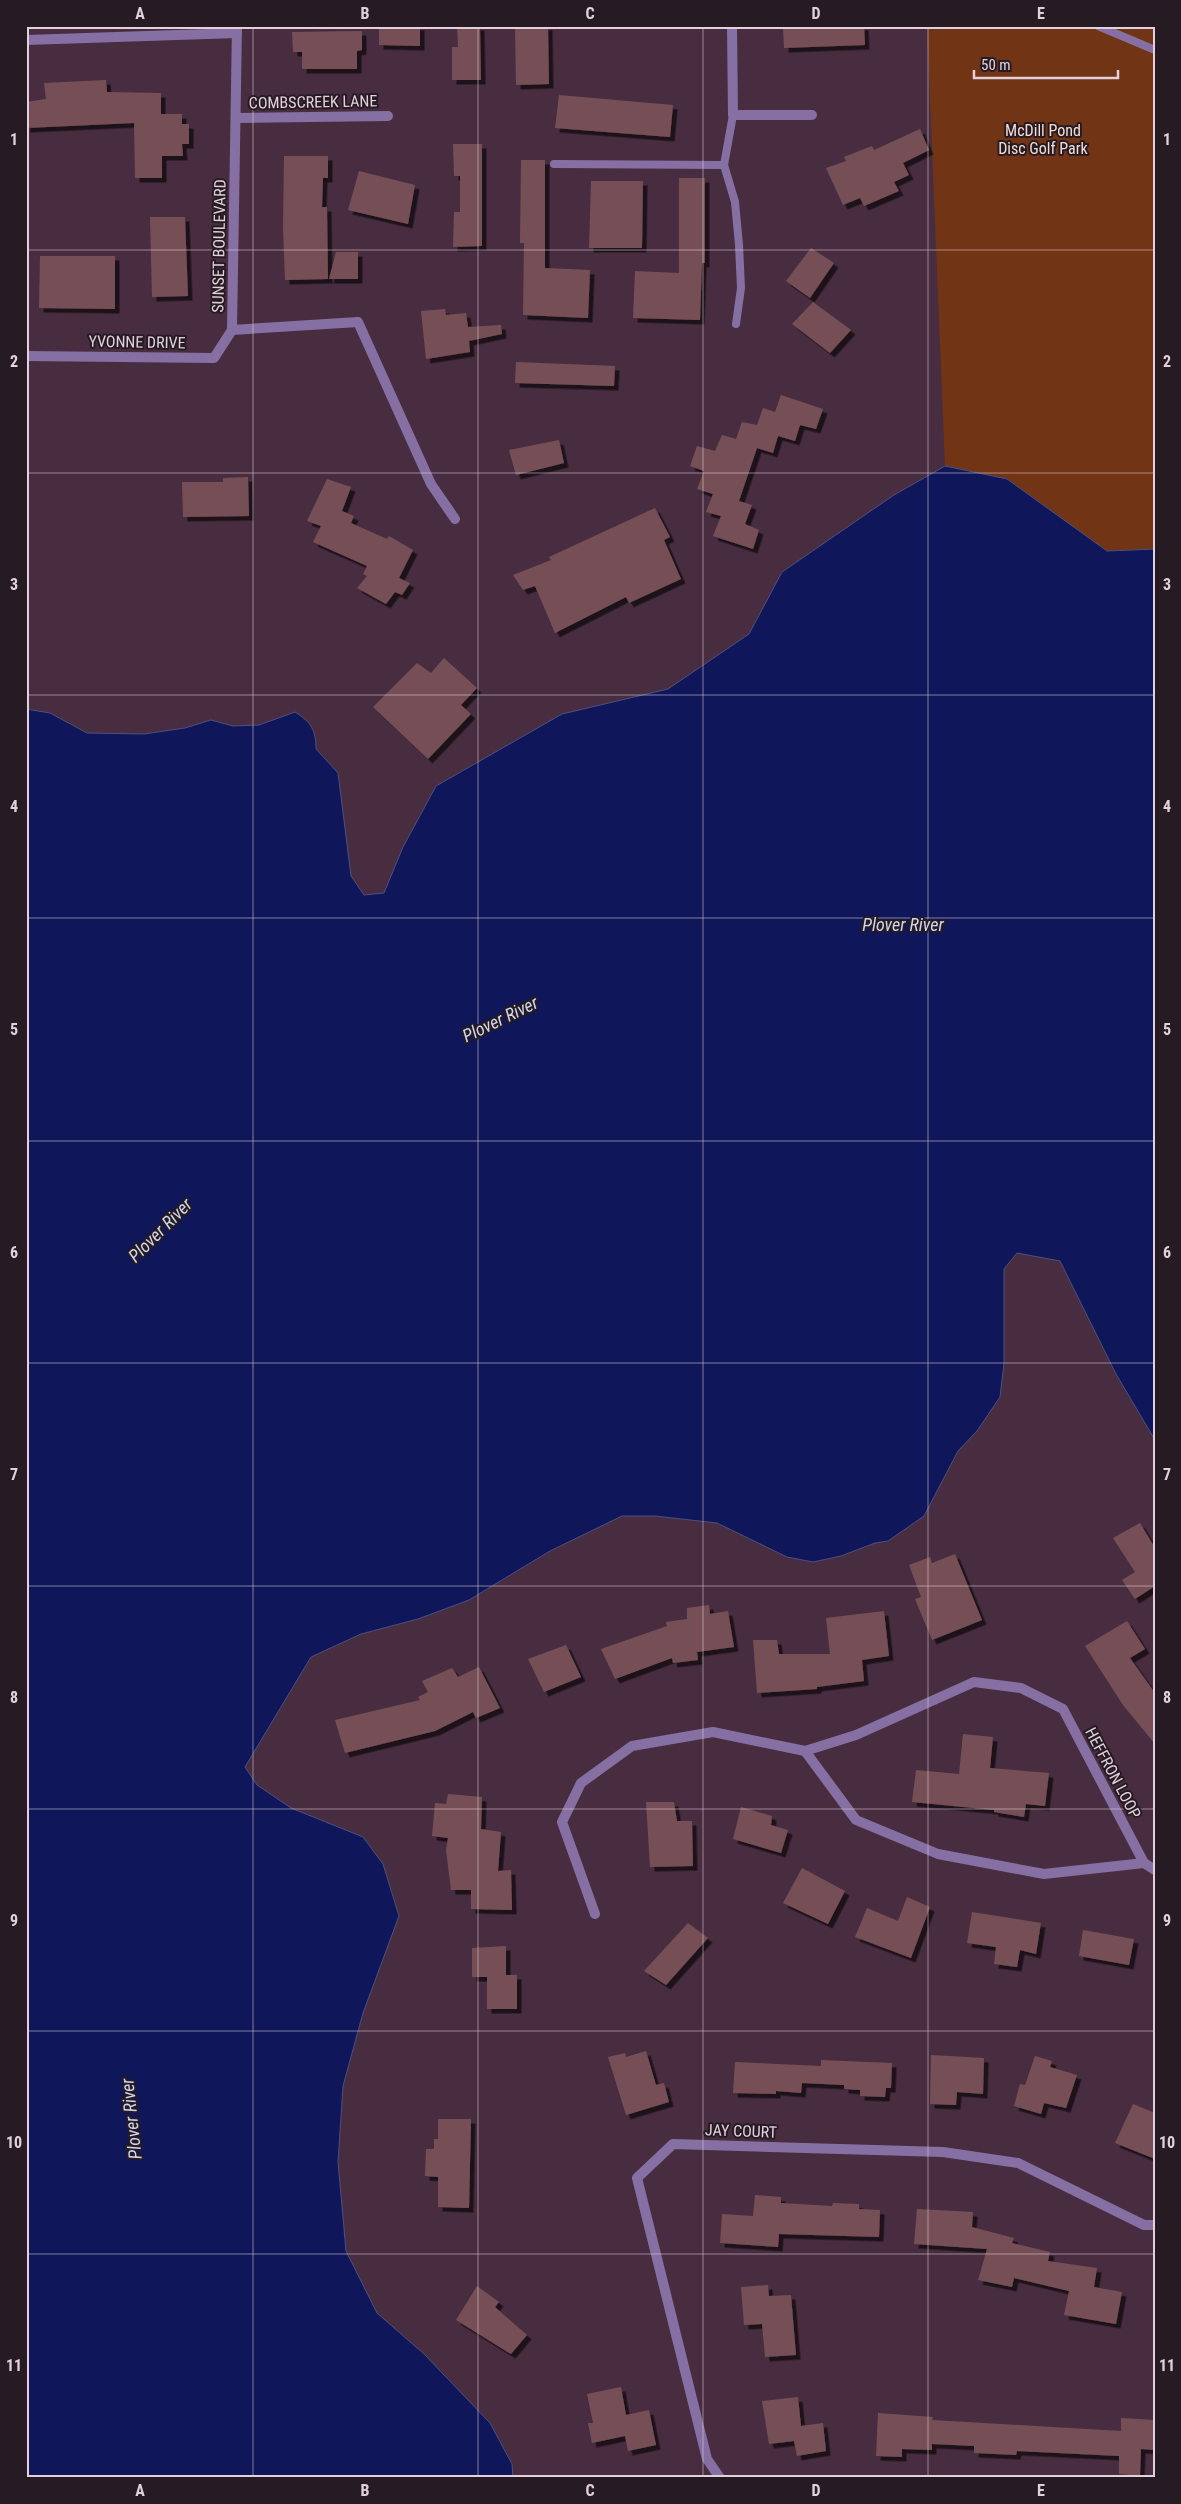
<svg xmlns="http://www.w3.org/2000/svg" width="1181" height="2504" font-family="'Roboto Condensed',sans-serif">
<defs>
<filter id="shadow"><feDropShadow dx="4.5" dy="4.5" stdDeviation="0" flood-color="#0009"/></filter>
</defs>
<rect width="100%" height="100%" fill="#482d40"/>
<polygon fill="#713415" points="927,26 1155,26 1155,549 1107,551 1007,479 945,466"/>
<path fill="#0f175a" stroke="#4e4f81" d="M945,466L1007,479L1107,551L1155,549V1440L1116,1374L1060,1261L1017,1253L1004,1269V1363L1000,1397L977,1431L958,1451L924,1516L888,1541L875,1543L841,1556L813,1562L787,1557L717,1523L655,1516H622L550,1551L469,1600L418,1619L361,1634L311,1657L245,1767L257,1785L291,1808L363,1837L383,1864L399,1916L363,2013L343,2086L338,2162L346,2251L377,2313L424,2354L490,2423L512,2464L513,2478H26V709L50,713L87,733L144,734L185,728L211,720L233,726L259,725L295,712C311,722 316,730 316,749L338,773L351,876L364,895L384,893L403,847L436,786L562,714L668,689L749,634L782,572L894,495Z"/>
<g fill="#755055" filter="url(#shadow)">
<polygon points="379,26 420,26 420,46 379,45"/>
<polygon points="457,26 480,26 481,80 452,80 452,47 458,47"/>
<polygon points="515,26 548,26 549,84 516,85"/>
<polygon points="783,26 864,26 865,45 784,48"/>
<polygon points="362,31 362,50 357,51 357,69 302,69 302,52 293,52 292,32"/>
<polygon points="106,80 107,92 161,93 161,114 182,114 182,124 189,124 189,144 182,144 183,156 162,156 162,178 135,178 134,123 26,128 26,102 46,99 44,83"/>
<polygon points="559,95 673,105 670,137 555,128"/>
<polygon points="920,129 929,150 903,163 909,175 894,182 899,191 864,206 860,198 843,205 826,168 846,161 844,157 872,146 874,150"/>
<polygon points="453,144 482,144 482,246 453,247 454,212 460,212 460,176 454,176"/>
<polygon points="284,156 328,156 328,178 323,178 322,207 327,207 328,279 285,280 283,228"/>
<polygon points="521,160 545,160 545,268 590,270 588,318 523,315 524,243 520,243"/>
<polygon points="359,171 415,185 408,224 348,210"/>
<polygon points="679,178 705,178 705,263 702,263 700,320 633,318 635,271 679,273"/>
<polygon points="591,181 643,181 642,248 589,248"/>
<polygon points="150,217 185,217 188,296 152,297"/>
<polygon points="811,248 834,263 810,298 786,281"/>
<polygon points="336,252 358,252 358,279 329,279"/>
<polygon points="40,256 115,256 115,309 39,308"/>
<polygon points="813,302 851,330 830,353 792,324"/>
<polygon points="445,309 446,315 466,313 468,327 501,325 502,334 469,341 470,352 426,359 421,311"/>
<polygon points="516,362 615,366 614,386 515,383"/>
<polygon points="781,395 823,409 816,429 800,425 795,441 778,436 773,453 757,448 739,501 752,505 745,524 759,530 753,549 713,536 721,516 706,512 713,494 697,489 704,471 690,466 697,446 715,451 722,435 736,439 742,422 757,425 763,408 775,412"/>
<polygon points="559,440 564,463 516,475 509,450"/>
<polygon points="248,477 249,516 183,517 182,482 223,482 223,478"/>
<polygon points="327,479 351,487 342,511 354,516 351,523 387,539 389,536 413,550 399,578 410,583 402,595 395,592 386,604 357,588 367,576 363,574 367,566 313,542 321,526 307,521"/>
<polygon points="655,508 670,537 664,540 681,579 629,603 626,597 555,633 535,586 523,590 513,575 551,560 549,557"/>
<polygon points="444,658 477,688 461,705 471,714 428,759 373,707 417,663 431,673"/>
<polygon points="1140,1523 1155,1548 1155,1586 1135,1599 1122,1580 1135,1572 1113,1538"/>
<polygon points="955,1554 982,1620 932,1640 915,1599 921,1597 909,1565 930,1557 932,1563"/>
<polygon points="709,1605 710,1614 728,1611 734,1647 697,1652 698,1660 673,1663 672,1658 615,1679 601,1649 667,1626 666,1622 687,1619 687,1608"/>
<polygon points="884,1611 889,1656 862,1660 864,1681 817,1687 817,1689 757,1693 753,1640 777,1640 779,1654 830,1654 826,1618"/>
<polygon points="1127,1621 1145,1649 1130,1658 1155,1693 1155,1744 1123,1705 1085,1646"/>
<polygon points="566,1645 581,1677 544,1692 528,1659"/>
<polygon points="479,1667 500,1708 476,1718 473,1712 435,1731 345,1753 335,1720 420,1700 418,1697 428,1692 422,1681 452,1668 458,1677"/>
<polygon points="963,1734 993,1737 990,1768 1049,1773 1045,1806 1026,1804 1024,1817 994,1812 994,1810 912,1802 916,1770 959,1774"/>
<polygon points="448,1794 482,1797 481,1829 501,1832 498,1871 511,1870 512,1910 471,1909 471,1890 451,1890 446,1850 448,1838 432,1836 435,1803 446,1804"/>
<polygon points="646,1802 674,1802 677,1821 692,1821 693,1866 650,1867"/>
<polygon points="741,1807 772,1816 771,1825 788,1830 781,1853 733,1839"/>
<polygon points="802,1868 845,1891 828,1924 783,1903"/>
<polygon points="907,1897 930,1907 911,1958 855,1937 867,1908 898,1921"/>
<polygon points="972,1912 1041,1923 1036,1954 1020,1950 1017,1967 994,1964 996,1947 967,1943"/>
<polygon points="688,1923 708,1938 666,1985 644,1971"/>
<polygon points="1083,1930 1134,1939 1129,1965 1079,1956"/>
<polygon points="506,1946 506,1975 517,1975 517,2009 487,2009 487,1977 472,1977 472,1948"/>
<polygon points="646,2051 656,2085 664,2083 669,2102 626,2115 608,2057 625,2053 626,2057"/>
<polygon points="931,2055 984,2058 983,2094 957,2092 956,2105 930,2104"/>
<polygon points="1035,2056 1052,2061 1050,2067 1077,2075 1066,2108 1044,2103 1041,2114 1014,2106 1020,2084 1025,2085"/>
<polygon points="821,2060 892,2063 891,2088 886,2088 885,2097 860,2096 860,2090 844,2089 844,2085 802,2083 801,2093 776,2091 776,2094 733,2093 735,2062 821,2066"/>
<polygon points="1133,2104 1155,2113 1155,2159 1115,2143"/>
<polygon points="438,2119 471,2119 469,2208 438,2207 438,2177 425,2176 426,2149 434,2149 434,2139 438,2139"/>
<polygon points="755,2195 781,2197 781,2203 832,2206 833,2203 859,2204 859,2209 880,2210 879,2237 779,2234 778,2247 720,2243 722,2214 753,2216"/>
<polygon points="917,2209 973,2212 972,2227 1014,2238 1012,2243 1050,2252 1048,2261 1097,2268 1094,2287 1122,2292 1116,2324 1064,2315 1069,2291 1014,2278 1012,2287 978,2280 987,2249 914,2244"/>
<polygon points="768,2285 769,2296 791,2295 796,2355 765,2357 762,2324 744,2325 741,2287"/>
<polygon points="477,2286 499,2302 495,2307 527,2335 511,2354 456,2320"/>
<polygon points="621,2387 626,2415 649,2410 656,2445 628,2451 625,2436 592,2443 588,2423 593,2423 587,2394"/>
<polygon points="798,2397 801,2426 823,2423 826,2451 797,2456 794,2441 769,2444 762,2401"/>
<polygon points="878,2413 933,2417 932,2420 1121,2431 1121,2418 1155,2420 1155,2450 1141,2449 1140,2476 1119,2474 1119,2456 1017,2451 1016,2455 974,2453 974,2446 932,2444 932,2450 902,2449 902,2457 876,2456"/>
</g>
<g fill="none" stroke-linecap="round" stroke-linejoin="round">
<g stroke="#8670a3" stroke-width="8">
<polyline points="1098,26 1155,50"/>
<polyline points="733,115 724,165 735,202 739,245 741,288 736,324"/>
<polyline points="554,164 724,165"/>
</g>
<g stroke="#8670a3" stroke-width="10">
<polyline points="237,26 232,330 358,322 431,484 455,519"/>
<polyline points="732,26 733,115 812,115"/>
<polyline points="26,40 237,33"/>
<polyline points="237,118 388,116"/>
<polyline points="26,356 214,358 232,330"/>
<polyline points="805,1751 856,1820 938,1854 1044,1874 1144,1863"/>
<polyline points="595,1914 562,1822 581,1783 632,1746 713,1732 805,1751 856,1735 974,1682 1021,1688 1063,1709 1144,1863 1155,1870"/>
<polyline points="720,2478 707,2459 637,2178 673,2144 943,2152 1018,2163 1144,2225 1155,2225"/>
</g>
</g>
<path fill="none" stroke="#e2d1dd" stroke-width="1" stroke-opacity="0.55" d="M253,26V2478M478,26V2478M703,26V2478M928,26V2478M26,250H1155M26,473H1155M26,695H1155M26,918H1155M26,1141H1155M26,1363H1155M26,1586H1155M26,1809H1155M26,2031H1155M26,2254H1155"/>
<g text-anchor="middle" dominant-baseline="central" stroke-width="4" stroke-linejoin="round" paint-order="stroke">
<g font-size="16" fill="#e2d1dd" stroke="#261a23">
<text transform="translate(313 102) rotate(-1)">COMBSCREEK LANE</text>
<text transform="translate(219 246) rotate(-89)">SUNSET BOULEVARD</text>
<text transform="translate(137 342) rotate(1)">YVONNE DRIVE</text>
<text transform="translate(1113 1773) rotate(62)">HEFFRON LOOP</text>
<text transform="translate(741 2131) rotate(2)">JAY COURT</text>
</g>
<g font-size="16" fill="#f3dcd1" stroke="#261a23">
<text x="1043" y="130">McDill Pond<tspan x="1043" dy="18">Disc Golf Park</tspan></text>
</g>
<g font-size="18" font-style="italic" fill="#d0d7ec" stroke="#261a23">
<text x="903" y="924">Plover River</text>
<text transform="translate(500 1019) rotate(-26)">Plover River</text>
<text transform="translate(160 1230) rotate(-45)">Plover River</text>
<text transform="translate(131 2119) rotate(-96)">Plover River</text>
</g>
</g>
<rect width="1181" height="2504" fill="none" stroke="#261a23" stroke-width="55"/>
<path d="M974 70v8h144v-8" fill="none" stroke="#e2d1dd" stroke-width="2.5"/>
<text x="981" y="70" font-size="15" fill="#e2d1dd" stroke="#261a23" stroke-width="4" paint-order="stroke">50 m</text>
<rect x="28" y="28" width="1126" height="2448" fill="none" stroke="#e2d1dd" stroke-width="2"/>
<g font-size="16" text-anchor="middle" font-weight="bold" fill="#e2d1dd">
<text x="140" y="19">A</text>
<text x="365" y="19">B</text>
<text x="590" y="19">C</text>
<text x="816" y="19">D</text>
<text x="1041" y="19">E</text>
<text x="14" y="145">1</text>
<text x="1167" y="145">1</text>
<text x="14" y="367">2</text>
<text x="1167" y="367">2</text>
<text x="14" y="590">3</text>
<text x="1167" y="590">3</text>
<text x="14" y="812">4</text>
<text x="1167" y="812">4</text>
<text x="14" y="1035">5</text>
<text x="1167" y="1035">5</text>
<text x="14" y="1258">6</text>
<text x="1167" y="1258">6</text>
<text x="14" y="1480">7</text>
<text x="1167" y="1480">7</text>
<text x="14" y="1703">8</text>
<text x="1167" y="1703">8</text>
<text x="14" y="1926">9</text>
<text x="1167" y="1926">9</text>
<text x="14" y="2148">10</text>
<text x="1167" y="2148">10</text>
<text x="14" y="2371">11</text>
<text x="1167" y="2371">11</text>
<text x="140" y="2496">A</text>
<text x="365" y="2496">B</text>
<text x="590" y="2496">C</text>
<text x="816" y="2496">D</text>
<text x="1041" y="2496">E</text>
</g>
</svg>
